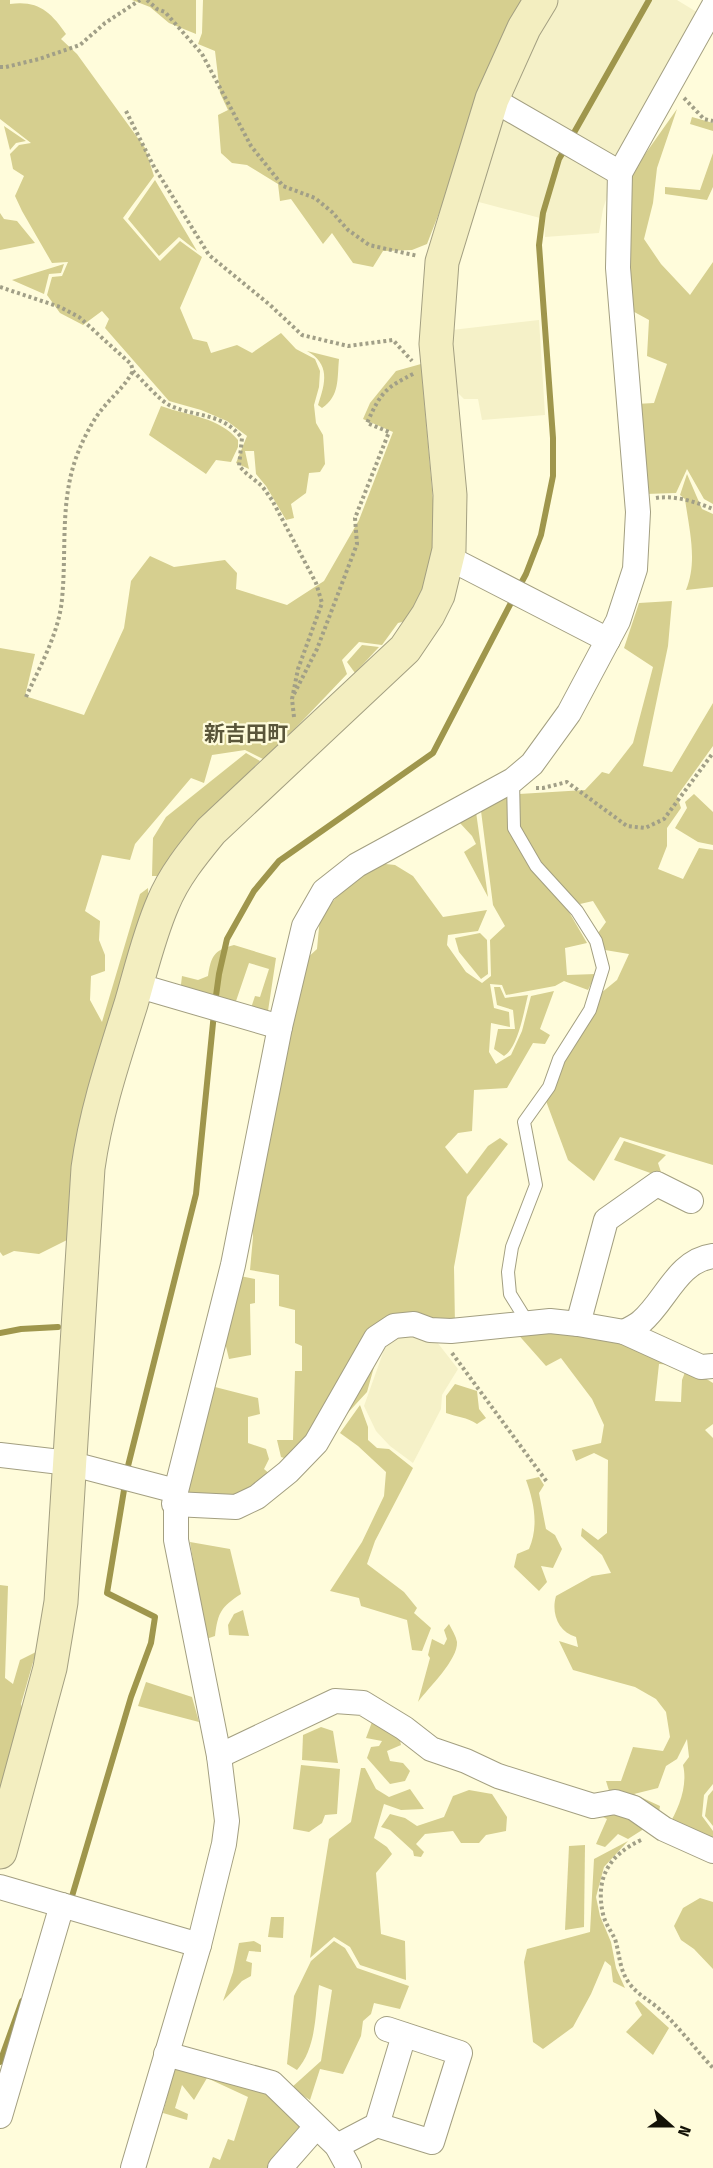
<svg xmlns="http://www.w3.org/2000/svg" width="713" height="2168" font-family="'Fira Sans Condensed','Noto Sans JP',sans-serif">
<rect width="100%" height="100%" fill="#fffcdb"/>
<g fill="#f5f1c8">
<polygon points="559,0 677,0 700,14 619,160 507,94"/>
<polygon points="500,116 609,179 610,187 603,209 599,233 545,237 544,219 475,201"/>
<polygon points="539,320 545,415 482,420 478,399 464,399 455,390 452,330"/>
<polygon points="398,1332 433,1337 458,1369 442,1395 441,1409 413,1463 390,1446 376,1431 364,1406 384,1350"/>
</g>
<g fill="#d6cf8f">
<path d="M0,0H10V4C38,0 51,12 66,34L61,39L77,54L145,148L154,176L123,218L160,261L180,241L202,257L180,308L193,339L207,342L211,353L237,345L252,353L281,333L296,349L315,359L320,371L319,387L314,405L316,423L323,435L325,464L320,472L309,473L306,493L291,504L294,518L286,520L266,486L256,474L254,451H245L249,469L236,463L247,436L227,421L201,410L169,401L105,328L109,319L102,311L83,325L60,313L47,295L52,277L62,276L68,262L52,263L22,211L15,196L24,176L13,169L10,154L19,145L31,143L0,119Z"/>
<polygon points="132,0 196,0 196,34 169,23 150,7"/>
<polygon points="203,0 529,0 484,97 427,244 412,250 383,251 373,267 353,263 332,233 323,244 291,199 280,201 278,184 247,165 232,163 221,153 218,115 228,110 220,93 215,51 198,44 202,33"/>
<polygon points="677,109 657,168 653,203 644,239 661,264 690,295 713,262 713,504 704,499 687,469 676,493 645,494 636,404 654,403 667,364 647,356 649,320 627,308 624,184"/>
<polygon points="692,117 713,123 713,131 690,124"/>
<polygon points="4,126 26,141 16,143 10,150"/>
<polygon points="713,153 713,187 707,200 665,194 665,187 700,190"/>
<polygon points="155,180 197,251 179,237 159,256 128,219"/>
<polygon points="0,213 4,219 17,221 35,243 0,250"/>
<polygon points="64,264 61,273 49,274 44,294 12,280"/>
<path d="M307,351L339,359C337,379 340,396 322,408L318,405C326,382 330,364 307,351Z"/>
<polygon points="421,364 435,523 434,551 427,581 410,620 398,623 382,645 359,642 342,660 347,674 265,760 245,750 212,755 204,783 191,778 135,844 130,860 102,855 85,911 100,921 99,940 105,955 105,971 91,976 90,1000 102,1022 140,894 148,888 149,910 73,1237 39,1254 14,1251 3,1256 0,1252 0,648 35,654 25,696 84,715 124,628 131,581 150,556 174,567 225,560 237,573 236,589 287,605 324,581 359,520 393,432 363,419 370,403 396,371"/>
<path d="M161,406C189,416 219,417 238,440V447L231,462L216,460L206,474L149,435Z"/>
<path d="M687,474L702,509L713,514V587L686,590C698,561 689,529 685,499L680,495Z"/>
<polygon points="672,601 668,646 643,766 672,772 713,703 713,746 677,796 681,808 667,828 667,846 658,869 683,879 699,848 713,850 713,1165 620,1137 594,1181 568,1160 546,1101 563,1062 601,993 617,980 629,954 605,950 598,933 606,922 593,901 580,904 538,865 519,826 519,794 585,790 602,772 609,774 633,743 653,667 624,648 639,603"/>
<polygon points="362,645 379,647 355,673 347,662"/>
<polygon points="246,753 260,761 186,835 158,876 152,876 153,838 166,817"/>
<polygon points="694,794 713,812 713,845 698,842 675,828 687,808 685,802"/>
<polygon points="508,796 534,870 569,912 587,943 565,948 567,975 596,974 588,990 564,981 555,986 506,995 502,985 490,984 494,1008 509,1012 510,1027 491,1023 489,1052 496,1064 511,1055 522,1031 531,996 554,991 540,1029 550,1035 545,1044 533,1043 507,1088 474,1090 472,1131 458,1133 445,1147 467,1174 488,1146 500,1138 508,1144 467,1197 454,1267 455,1325 415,1320 379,1349 367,1392 331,1431 287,1459 281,1457 277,1440 293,1440 295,1371 302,1371 302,1346 295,1343 295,1310 279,1306 279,1275 250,1270 253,1237 252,1225 304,961 317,949 320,917 344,888 376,863 395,865 413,876 443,917 487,910 478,931 448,935 447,945 466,972 482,983 491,976 490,940 505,926 493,905 481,811 498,797"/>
<polygon points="476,812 488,897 464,852 476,844 472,836 459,822"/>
<polygon points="480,933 487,940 488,974 481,979 459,952 455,938"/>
<path d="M234,945L276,958L268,1011H250L255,996L260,997L269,969L249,963L235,1004L180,993L182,976L198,980L208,976C211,956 214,950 234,945Z"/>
<path d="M494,987H500L505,998L528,995C524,1011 518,1048 504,1056L494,1049L498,1029H515L513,1010L497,1005Z"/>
<polygon points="624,1141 666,1155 658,1163 661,1172 656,1175 614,1160"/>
<polygon points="240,1276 255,1279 255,1303 250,1304 251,1355 229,1359 224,1338"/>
<path d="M542,1329L625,1338L676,1365L659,1364L655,1401L681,1402L682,1380L687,1367L713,1383V1424L705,1430L713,1438V1784L704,1795L702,1816L713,1831V1845L668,1826C679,1809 688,1785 683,1765L689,1757L687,1739L677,1759L666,1766L658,1788L634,1794L660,1806L658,1819L611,1797L606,1781H621L633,1747L663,1751L670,1737L666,1712L656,1699L635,1687L573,1670L559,1641L578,1647L576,1637C558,1632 551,1613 556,1596L592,1576L611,1573L602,1555L581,1536L582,1528L598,1540L607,1533L608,1460L594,1453L576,1461L572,1450L601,1443L604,1425L592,1399L561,1358L546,1366L515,1331Z"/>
<path d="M455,1384L477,1391L479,1409L486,1418L477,1424C467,1417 457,1417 446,1413V1396Z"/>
<polygon points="215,1387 258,1398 260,1414 248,1417 248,1443 266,1449 269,1459 264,1469 272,1476 227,1501 186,1495"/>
<polygon points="360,1405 368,1427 368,1440 377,1448 389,1449 413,1468 375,1541 367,1564 404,1592 417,1608 414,1613 431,1628 422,1651 412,1650 407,1620 361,1606 359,1598 330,1591 362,1542 384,1496 386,1472 358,1446 340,1433"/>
<path d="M539,1477L544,1485L539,1493L546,1529L555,1535L562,1549L553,1568L541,1566L547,1582L539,1591L514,1567L517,1554L529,1549C539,1526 534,1502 526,1480Z"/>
<path d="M190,1542L230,1549L241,1594C221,1607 218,1612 215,1636L206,1639Z"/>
<polygon points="0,1585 8,1586 5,1678 13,1684 20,1660 36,1652 21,1704 25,1721 0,1803"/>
<polygon points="243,1610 249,1636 229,1635 228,1625 234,1614"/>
<path d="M449,1624C452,1630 456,1636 457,1642C458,1660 429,1687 418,1702L430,1658L428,1655L432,1639L444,1645L447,1639L444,1630Z"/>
<polygon points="146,1682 192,1697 199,1722 138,1706"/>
<polygon points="372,1722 399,1735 401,1745 387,1751 390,1761 403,1763 410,1771 405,1781 390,1784 367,1758 371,1747 379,1746 382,1741 366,1738"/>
<polygon points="321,1727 333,1731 338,1763 302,1760 303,1735"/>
<polygon points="301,1765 340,1769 337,1814 325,1815 322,1823 309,1832 293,1829"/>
<polygon points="361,1768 365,1768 376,1789 389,1797 410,1789 424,1809 401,1810 384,1804 374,1838 387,1847 392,1854 376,1873 381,1934 405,1941 406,1980 360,1965 350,1947 334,1937 310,1958 329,1839 351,1822"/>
<polygon points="469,1790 492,1794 507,1817 506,1831 486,1835 479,1843 461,1843 453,1831 425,1834 416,1844 424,1852 421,1857 414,1856 413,1851 390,1830 381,1827 390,1814 405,1818 417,1826 444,1817 453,1796"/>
<polygon points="713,1790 713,1826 705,1816 708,1796"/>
<polygon points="602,1809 650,1825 628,1839 618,1834 605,1847 596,1844 607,1819 599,1815"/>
<polygon points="628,1841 604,1867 596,1897 600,1916 611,1942 616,1968 625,1988 613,1982 611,1966 605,1961 591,1994 573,2027 543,2049 533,2042 524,1962 527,1949 590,1932 594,1859"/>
<polygon points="585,1845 584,1927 565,1930 569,1846"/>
<polygon points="700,1898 713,1902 713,1969 694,1949 681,1940 674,1926 683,1908"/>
<polygon points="271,1917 284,1917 283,1938 268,1937"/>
<polygon points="254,1941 261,1945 261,1952 249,1951 246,1961 252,1963 251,1976 242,1981 223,2001 233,1972 239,1943"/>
<path d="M334,1941L345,1948L357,1968L409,1986L400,2009L374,2003L371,2014L363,2021L361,2036L343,2074L320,2069L310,2100L291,2088L321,2061L332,1990L319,1985C315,2013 317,2047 297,2070L287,2064L294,1996L311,1961Z"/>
<polygon points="638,2000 669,2028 653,2055 626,2032 642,2015 635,2003"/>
<polygon points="183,2066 269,2088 308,2125 289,2168 209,2168 213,2157 220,2160 228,2139 234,2141 248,2097 207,2078 194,2100 182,2085 175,2108 188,2114 187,2120 163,2113 174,2070"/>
</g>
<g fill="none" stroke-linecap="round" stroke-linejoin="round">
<g stroke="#9f964c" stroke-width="6">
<polyline points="571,138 649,0"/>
<polyline points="519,587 526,574 541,535 553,476 553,438 539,245 543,213 559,159 566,147"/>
<polyline points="215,1003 219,974 227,939 254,891 279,861 433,753 514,597"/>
<polyline points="0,1333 21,1329 58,1327"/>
<polyline points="126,1474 196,1194 214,1013"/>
<polyline points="70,1903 131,1697 151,1643 155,1617 107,1593 125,1484"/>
<polyline points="0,2062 22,2001"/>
</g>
<defs>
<polyline id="lane" points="513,780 514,828 536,866 577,911 596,941 603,968 590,1010 559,1059 549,1087 524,1122 536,1185 512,1247 508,1272 510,1294 528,1323"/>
<g id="street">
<polyline points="492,99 620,173"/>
<polyline points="447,557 608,640"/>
<polyline points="136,985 280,1027"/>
<polyline points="578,1324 606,1220 657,1184 691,1201"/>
<path d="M624,1332C630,1329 636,1326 641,1322C666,1301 677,1261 713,1256"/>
<polyline points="0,1455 69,1463 176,1491"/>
<polyline points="174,1504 236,1507 257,1497 288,1472 316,1443 376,1338 394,1326 414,1324 430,1330 451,1331 550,1321 578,1324 624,1332 701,1367 713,1366"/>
<polyline points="219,1756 335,1701 363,1703 404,1728 431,1749 466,1761 498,1776 593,1806 615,1802 634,1808 664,1829 713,1851"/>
<polyline points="0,1887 199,1945"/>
<polyline points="166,2054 272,2083 337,2146 349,2168"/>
<polyline points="0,2116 62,1905"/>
<polyline points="377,2125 432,2142 460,2053 387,2029"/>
<polyline points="337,2146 377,2125 404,2035"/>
<polyline points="133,2168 199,1945 224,1844 227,1821 219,1756 176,1540 176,1491 233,1265 280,1027 304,926 324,891 357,865 513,780 532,764 569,713 618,621 635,569 638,512 618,268 620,173 713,7"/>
<polyline points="280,2168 316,2127"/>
</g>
<path id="secondary" d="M0,1852L50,1668L61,1602L88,1168C96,1111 114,1058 131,1004C141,970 149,935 163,903C174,876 193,853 211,831L405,649L428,615L438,595L449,550L450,495L436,344L442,262L492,99L524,28L541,0"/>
</defs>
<use href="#lane" stroke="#a39f81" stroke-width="14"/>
<use href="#street" stroke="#a39f81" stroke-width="26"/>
<use href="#secondary" stroke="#a39f81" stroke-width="35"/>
<g stroke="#a19f87" stroke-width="4" stroke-dasharray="3 3" stroke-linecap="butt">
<polyline points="147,0 157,9 165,12 202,54 251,146 283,186 315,198 332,212 348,230 369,245 418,256"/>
<polyline points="0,67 6,67 39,59 80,45 105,23 140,0"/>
<polyline points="684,98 704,119 713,121"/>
<polyline points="126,111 153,165 209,255 270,305 302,335 348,346 393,340 412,361"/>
<path d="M0,287L60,307L79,317L131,364L133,371C143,381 160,401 171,406C199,418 221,412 242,438L239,466L247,474L262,486L272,500L316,583L322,603L298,669L292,699L294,717"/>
<path d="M656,498C675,495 696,502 713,509"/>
<path d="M294,694L317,649L357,544L355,518L389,432L367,423C381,392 385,388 415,373"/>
<path d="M26,697C40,666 59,633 62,599C67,548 59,498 79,450C84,438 91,424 99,413C110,398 124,388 133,371"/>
<polyline points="536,788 543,788 567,782 627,826 645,828 664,819 713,753"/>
<polyline points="452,1353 547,1482"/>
<path d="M641,1840C609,1855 595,1878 603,1914C605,1923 611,1931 615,1939C620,1955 619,1969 629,1983C637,1994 647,1999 657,2007C675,2022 696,2050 713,2068"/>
</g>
<use href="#lane" stroke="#fff" stroke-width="12"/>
<use href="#street" stroke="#fff" stroke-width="24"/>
<use href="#secondary" stroke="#f3eec0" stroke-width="33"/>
</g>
<g text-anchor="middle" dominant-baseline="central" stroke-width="4.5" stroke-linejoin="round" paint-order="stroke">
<g font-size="21" font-weight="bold" fill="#5a563a" stroke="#fffcdb">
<text x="246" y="734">新吉田町</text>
</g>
</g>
<g transform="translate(671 2126) rotate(111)" stroke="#fffcdb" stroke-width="4.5" paint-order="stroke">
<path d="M0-4.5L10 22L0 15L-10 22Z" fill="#141207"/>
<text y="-9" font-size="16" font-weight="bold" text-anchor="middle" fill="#141207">N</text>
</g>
</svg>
